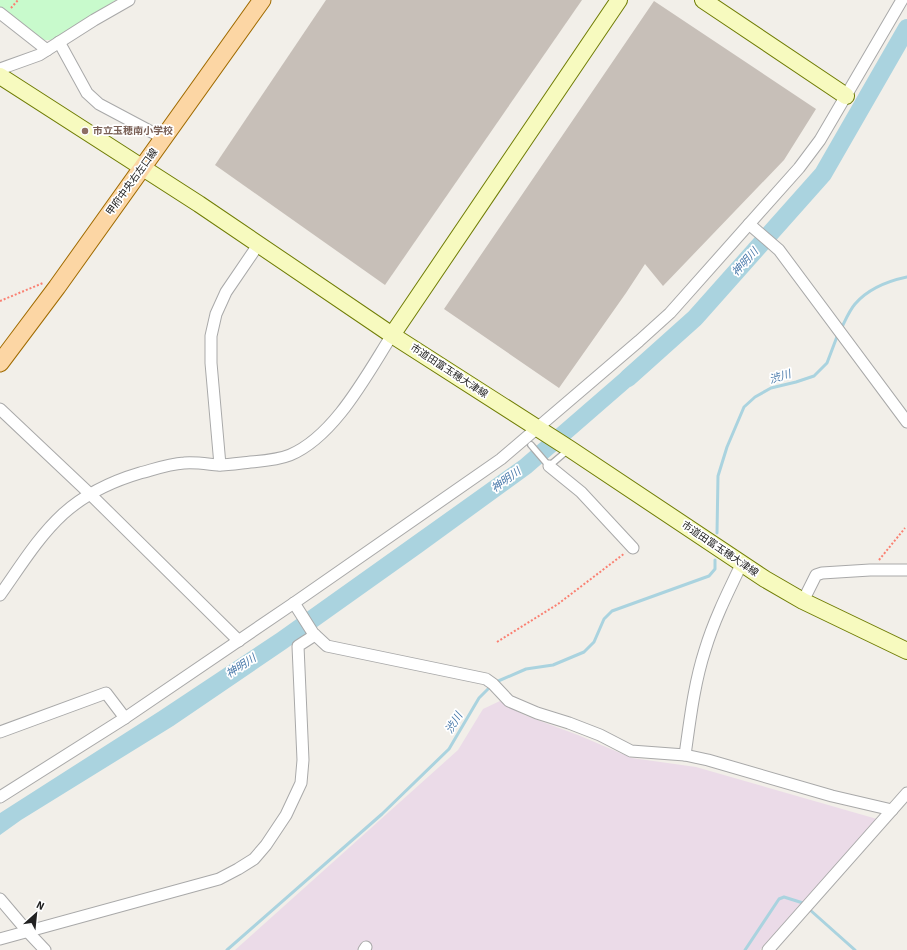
<svg xmlns="http://www.w3.org/2000/svg" width="907" height="950" font-family="'Source Sans 3','Noto Sans JP',sans-serif">
<rect width="100%" height="100%" fill="#f2efe9"/>
<polygon fill="#ebdbe8" points="500,701 524,715 578,735 632,758 696,767 877,819 760,950 235,950 458,750 483,709"/>
<polygon fill="#c8facc" points="0,0 116,0 52,40 43,40 0,7"/>
<polygon fill="#aad3df" points="640,356 653,367 531,473 421,553 286,649 173,726 21,820 0,835 0,813 158,712 277,633 520,460"/>
<g fill="none" stroke-linecap="round" stroke-linejoin="round">
<g stroke="#aad3df" stroke-width="3">
<path d="M841,329C845,321 849,311 855,304C868,289 888,281 907,277"/>
<polyline points="717,533 718,476 727,447 744,407 755,397 771,388 796,382 814,376 827,363 838,334"/>
<polyline points="496,682 526,669 553,665 584,652 594,642 604,619 612,611 709,576 715,569 715,560"/>
<polyline points="809,909 855,950"/>
<polyline points="227,950 382,814 449,749 479,698 491,686"/>
<polyline points="745,950 779,899 784,897 803,903 805,905"/>
</g>
<polyline stroke="#aad3df" stroke-width="18" points="628,378 695,318 823,174 907,28"/>
</g>
<g fill="#c7bfb8">
<polygon points="326,0 582,0 385,285 215,165"/>
<polygon points="654,1 816,109 784,160 663,286 645,264 626,293 559,388 444,309"/>
</g>
<g fill="none" stroke-linecap="round" stroke-linejoin="round">
<defs>
<polyline id="lane" points="531,445 549,466 568,450"/>
<g id="street">
<polyline points="0,13 47,50"/>
<polyline points="59,42 87,93 99,104 163,138"/>
<polyline points="0,69 39,55 94,20 129,0"/>
<polyline points="749,224 779,250 907,422"/>
<polyline points="0,409 90,494 239,641"/>
<polyline points="220,465 211,363 211,336 216,314 226,292 258,245"/>
<polyline points="549,466 581,492 633,548"/>
<path d="M0,595C20,567 38,537 63,514C85,494 113,481 140,473C155,469 169,464 184,463C195,462 207,464 218,465C226,465 234,464 242,463C258,461 275,461 290,455C335,436 367,374 392,335"/>
<polyline points="803,601 816,575 822,573 870,570 907,570"/>
<polyline points="294,603 313,633 327,646 486,679 493,684 509,701 537,713 569,723 600,735 631,751 685,755 708,760 832,796 892,810"/>
<polyline points="0,732 106,693 125,718"/>
<path d="M685,755C690,720 694,684 705,650C714,620 728,592 742,563"/>
<polyline points="0,797 125,718 294,603 501,459 639,341 670,313 799,168 820,140 902,0"/>
<polyline points="0,899 28,932 45,950"/>
<polyline points="0,939 219,879 238,869 254,859 266,845 286,815 301,783 303,760 298,646 315,635"/>
<polyline points="364,950 366,947"/>
<polyline points="768,950 907,793"/>
</g>
<g id="secondary">
<polyline points="703,0 846,96"/>
<polyline points="0,76 199,204 392,335 570,449 765,579 803,601 907,651"/>
<polyline points="392,335 619,0"/>
</g>
<polyline id="primary" points="0,363 57,287 262,0"/>
</defs>
<use href="#lane" stroke="#a9a9a9" stroke-width="8"/>
<use href="#street" stroke="#a9a9a9" stroke-width="13"/>
<use href="#secondary" stroke="#707d05" stroke-width="18"/>
<use href="#primary" stroke="#a06b00" stroke-width="19"/>
<g stroke="#fa8072" stroke-width="2" stroke-dasharray="2 2" stroke-linecap="butt">
<polyline points="11,8 18,0"/>
<polyline points="0,301 43,283"/>
<polyline points="879,560 905,528"/>
<polyline points="497,642 558,604 625,553"/>
</g>
<use href="#lane" stroke="#fff" stroke-width="5.5"/>
<use href="#street" stroke="#fff" stroke-width="11"/>
<use href="#secondary" stroke="#f7fabf" stroke-width="16"/>
<use href="#primary" stroke="#fcd6a4" stroke-width="17"/>
</g>
<circle fill="#8d6e63" stroke="#fff" stroke-width="1.5" cx="85" cy="131" r="4"/>
<g text-anchor="middle" dominant-baseline="central" stroke-width="3.5" stroke-linejoin="round" paint-order="stroke">
<g font-size="10" font-weight="bold" fill="#785e54" stroke="#fff" text-anchor="start">
<text x="93" y="131">市立玉穂南小学校</text>
</g>
<g font-size="10" fill="#222" stroke="#fff">
<text transform="translate(132 182) rotate(-54)">甲府中央右左口線</text>
<text transform="translate(449 371) rotate(33)">市道田富玉穂大津線</text>
<text transform="translate(720 549) rotate(34)">市道田富玉穂大津線</text>
</g>
<g font-size="11" font-style="italic" fill="#4a7aab" stroke="#fff">
<text transform="translate(745 262) rotate(-48)">神明川</text>
<text transform="translate(780 377) rotate(-17)">渋川</text>
<text transform="translate(506 480) rotate(-36)">神明川</text>
<text transform="translate(241 666) rotate(-33)">神明川</text>
<text transform="translate(454 723) rotate(-59)">渋川</text>
</g>
</g>
<g transform="translate(36 914) rotate(27)" stroke="#ffffff" stroke-width="3" paint-order="stroke">
<path d="M0-3L7 15L0 10L-7 15Z" fill="#222222"/>
<text y="-6" font-size="11" font-weight="bold" text-anchor="middle" fill="#222222">N</text>
</g>
</svg>
